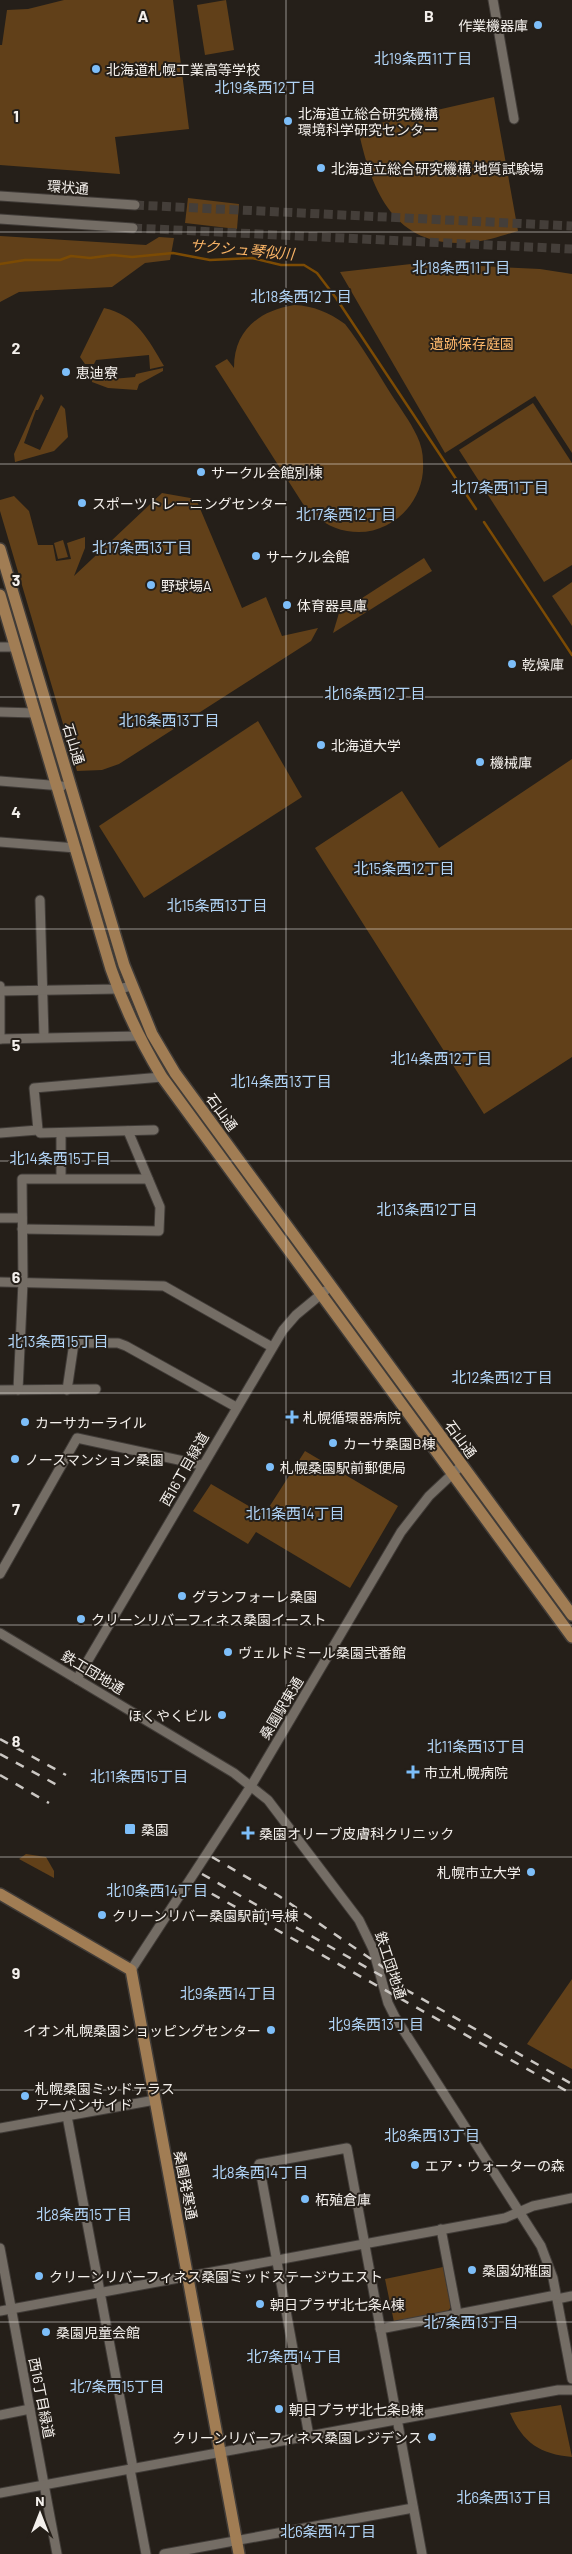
<svg xmlns="http://www.w3.org/2000/svg" width="572" height="2554" font-family="Barlow,'Noto Sans JP',sans-serif">
<rect width="100%" height="100%" fill="#251f19"/>
<g fill="#614019">
<polygon points="64,0 173,0 189,129 115,137 120,174 0,165 0,45 2,45 7,10 28,9"/>
<polygon points="226,0 234,50 205,55 197,5"/>
<path d="M494,97L518,231C503,235 488,241 473,242C395,251 371,191 358,128Z"/>
<polygon points="188,198 239,204 237,229 185,223"/>
<polygon points="0,236 146,245 159,237 174,238 170,260 145,263 112,287 19,292 0,302"/>
<polygon points="420,263 540,269 572,274 572,453 535,396 445,453 340,272"/>
<path d="M294,305C314,306 328,312 345,324C362,346 376,370 391,394C400,408 410,421 417,436C421,444 423,453 423,462C426,503 388,539 347,531C328,528 316,517 303,504L215,366L227,359L234,368C234,331 258,311 294,305Z"/>
<path d="M104,308C136,315 148,339 164,366L150,369L149,355L96,360L94,364H85L80,357Z"/>
<polygon points="163,368 163,371 139,384 137,390 108,388 92,382 91,373 94,372 96,378 112,379 135,377 136,374"/>
<polygon points="41,394 44,398 38,410 36,410 24,443 40,450 61,405 65,409 68,437 54,451 15,462 14,454"/>
<polygon points="533,403 572,463 572,565 544,582 459,450"/>
<polygon points="162,493 196,499 242,608 266,597 282,636 318,628 311,641 119,764 102,770 77,771 0,511 0,500 14,496 29,511 38,545 53,545 56,561 71,559 67,543 85,537 85,548 74,576"/>
<polygon points="63,540 68,557 58,559 54,543"/>
<polygon points="424,558 432,571 333,633 339,613"/>
<polygon points="572,582 572,626 552,596"/>
<polygon points="258,721 302,797 144,898 99,826"/>
<polygon points="572,759 572,1057 484,1114 315,848 402,791 439,848"/>
<polygon points="305,1451 398,1506 350,1588 256,1532 248,1544 193,1511 211,1484 264,1515"/>
<polygon points="26,1854 46,1857 54,1871 54,1878 19,1859"/>
<polygon points="572,1979 572,2069 527,2044"/>
<polygon points="443,2267 451,2307 448,2311 394,2322 385,2279"/>
<path d="M561,2405L572,2457C540,2454 523,2443 510,2413Z"/>
</g>
<g fill="none" stroke-linecap="round" stroke-linejoin="round">
<g stroke="#7c4b04" stroke-width="2.5">
<polyline points="0,264 25,260 60,260 71,256 90,258 113,255 132,257 173,253 210,260 252,258 281,265 304,265 317,273 336,298 476,509"/>
<polyline points="484,522 572,655"/>
</g>
<g stroke="#443e39" stroke-width="9" stroke-dasharray="9 4.5" stroke-linecap="butt">
<polyline points="135,205 572,226"/>
<polyline points="133,228 572,249"/>
</g>
<defs>
<g id="minor">
<polyline points="493,0 514,119"/>
<polyline points="0,196 135,205"/>
<polyline points="0,219 133,228"/>
<polyline points="0,647 16,647"/>
<polyline points="0,712 36,713"/>
<polyline points="0,781 62,786"/>
<polyline points="0,842 76,848"/>
<polyline points="40,900 44,1037"/>
<polyline points="0,986 0,1039"/>
<polyline points="0,991 118,989 132,986"/>
<polyline points="0,1039 139,1036"/>
<polyline points="38,1130 34,1088 162,1077"/>
<polyline points="0,1133 38,1130 40,1133 154,1130"/>
<polyline points="61,1178 61,1133"/>
<polyline points="0,1218 22,1218"/>
<polyline points="22,1229 159,1231 160,1207 128,1131"/>
<polyline points="0,1282 164,1286 272,1347"/>
<polyline points="0,1390 96,1389"/>
<polyline points="18,1390 23,1282 22,1179 148,1179"/>
<polyline points="67,1390 74,1343 118,1343 126,1346 236,1407"/>
<polyline points="0,1574 77,1438 202,1465"/>
<polyline points="0,1633 234,1773 268,1800 359,1920 373,1949 388,2003 395,2017 541,2246 553,2278 572,2379"/>
<polyline points="77,1679 283,1330 296,1315 325,1291"/>
<polyline points="131,1970 251,1786 401,1532 429,1496 462,1465"/>
<polyline points="67,2116 133,2468"/>
<polyline points="0,2128 155,2100"/>
<polyline points="441,2229 457,2313"/>
<polyline points="0,2248 57,2554"/>
<polyline points="557,2299 572,2296"/>
<polyline points="0,2311 505,2218 533,2206 572,2198"/>
<polyline points="380,2329 556,2295"/>
<polyline points="0,2415 30,2409"/>
<polyline points="309,2436 259,2164 347,2148 422,2554"/>
<polyline points="130,2469 146,2554"/>
<polyline points="0,2493 558,2390 572,2390"/>
<polyline points="164,2554 413,2508"/>
</g>
<g id="major">
<polyline points="0,549 124,965 152,1034 175,1073 572,1615"/>
<path d="M0,595L111,969C124,1007 141,1042 162,1077L572,1637"/>
<polyline points="0,1894 131,1970 239,2554"/>
</g>
</defs>
<use href="#minor" stroke="#413c38" stroke-width="11"/>
<use href="#major" stroke="#413c38" stroke-width="14"/>
<use href="#minor" stroke="#746d65" stroke-width="9"/>
<use href="#major" stroke="#a17d54" stroke-width="11"/>
<g stroke="#cbc7c3" stroke-width="2.5" stroke-dasharray="9 9" stroke-linecap="butt">
<polyline points="0,1739 66,1775"/>
<polyline points="0,1754 59,1786"/>
<polyline points="0,1775 49,1803"/>
<polyline points="212,1857 279,1896 406,1983"/>
<polyline points="202,1874 572,2084"/>
<polyline points="196,1885 572,2094"/>
</g>
</g>
<path fill="none" stroke="#f4f0ec" stroke-width="1" stroke-opacity="0.55" d="M286,0V2554M0,232H572M0,464H572M0,697H572M0,929H572M0,1161H572M0,1393H572M0,1625H572M0,1857H572M0,2090H572M0,2322H572"/>
<g fill="#7dbef9" stroke="#251f19" stroke-width="2">
<circle cx="538" cy="25" r="5"/>
<circle cx="96" cy="69" r="5"/>
<circle cx="288" cy="121" r="5"/>
<circle cx="321" cy="168" r="5"/>
<circle cx="66" cy="372" r="5"/>
<circle cx="201" cy="472" r="5"/>
<circle cx="82" cy="503" r="5"/>
<circle cx="256" cy="556" r="5"/>
<circle cx="151" cy="585" r="5"/>
<circle cx="287" cy="605" r="5"/>
<circle cx="512" cy="664" r="5"/>
<circle cx="321" cy="745" r="5"/>
<circle cx="480" cy="762" r="5"/>
<path d="M289.5 1409.5h5v5h5v5h-5v5h-5v-5h-5v-5h5z"/>
<circle cx="25" cy="1422" r="5"/>
<circle cx="333" cy="1443" r="5"/>
<circle cx="15" cy="1459" r="5"/>
<circle cx="270" cy="1467" r="5"/>
<circle cx="182" cy="1596" r="5"/>
<circle cx="81" cy="1619" r="5"/>
<circle cx="228" cy="1652" r="5"/>
<circle cx="222" cy="1715" r="5"/>
<path d="M410.5 1764.5h5v5h5v5h-5v5h-5v-5h-5v-5h5z"/>
<rect x="124" y="1823" width="12" height="12" rx="2.5"/>
<path d="M245.5 1825.5h5v5h5v5h-5v5h-5v-5h-5v-5h5z"/>
<circle cx="531" cy="1872" r="5"/>
<circle cx="102" cy="1915" r="5"/>
<circle cx="271" cy="2030" r="5"/>
<circle cx="25" cy="2096" r="5"/>
<circle cx="415" cy="2165" r="5"/>
<circle cx="305" cy="2199" r="5"/>
<circle cx="472" cy="2270" r="5"/>
<circle cx="39" cy="2276" r="5"/>
<circle cx="260" cy="2304" r="5"/>
<circle cx="46" cy="2332" r="5"/>
<circle cx="279" cy="2409" r="5"/>
<circle cx="432" cy="2437" r="5"/>
</g>
<g text-anchor="middle" dominant-baseline="central" stroke-width="4" stroke-linejoin="round" paint-order="stroke">
<g font-size="14" fill="#f4f0ec" stroke="#251f19" text-anchor="start">
<text x="528" y="25" text-anchor="end">作業機器庫</text>
<text x="106" y="69">北海道札幌工業高等学校</text>
<text x="298" y="113">北海道立総合研究機構<tspan x="298" dy="16">環境科学研究センター</tspan></text>
<text x="331" y="168">北海道立総合研究機構 地質試験場</text>
<text x="76" y="372">恵迪寮</text>
<text x="211" y="472">サークル会館別棟</text>
<text x="92" y="503">スポーツトレーニングセンター</text>
<text x="266" y="556">サークル会館</text>
<text x="161" y="585">野球場A</text>
<text x="297" y="605">体育器具庫</text>
<text x="522" y="664">乾燥庫</text>
<text x="331" y="745">北海道大学</text>
<text x="490" y="762">機械庫</text>
<text x="303" y="1417">札幌循環器病院</text>
<text x="35" y="1422">カーサカーライル</text>
<text x="343" y="1443">カーサ桑園B棟</text>
<text x="25" y="1459">ノースマンション桑園</text>
<text x="280" y="1467">札幌桑園駅前郵便局</text>
<text x="192" y="1596">グランフォーレ桑園</text>
<text x="91" y="1619">クリーンリバーフィネス桑園イースト</text>
<text x="238" y="1652">ヴェルドミール桑園弐番館</text>
<text x="212" y="1715" text-anchor="end">ほくやくビル</text>
<text x="424" y="1772">市立札幌病院</text>
<text x="141" y="1829">桑園</text>
<text x="259" y="1833">桑園オリーブ皮膚科クリニック</text>
<text x="521" y="1872" text-anchor="end">札幌市立大学</text>
<text x="112" y="1915">クリーンリバー桑園駅前1号棟</text>
<text x="261" y="2030" text-anchor="end">イオン札幌桑園ショッピングセンター</text>
<text x="35" y="2088">札幌桑園ミッドテラス<tspan x="35" dy="16">アーバンサイド</tspan></text>
<text x="425" y="2165">エア・ウォーターの森</text>
<text x="315" y="2199">柘殖倉庫</text>
<text x="482" y="2270">桑園幼稚園</text>
<text x="49" y="2276">クリーンリバーフィネス桑園ミッドステージウエスト</text>
<text x="270" y="2304">朝日プラザ北七条A棟</text>
<text x="56" y="2332">桑園児童会館</text>
<text x="289" y="2409">朝日プラザ北七条B棟</text>
<text x="422" y="2437" text-anchor="end">クリーンリバーフィネス桑園レジデンス</text>
</g>
<g font-size="14" fill="#f4f0ec" stroke="#251f19">
<text transform="translate(68 187) rotate(4)">環状通</text>
<text transform="translate(74 744) rotate(73)">石山通</text>
<text transform="translate(222 1112) rotate(54)">石山通</text>
<text transform="translate(461 1439) rotate(54)">石山通</text>
<text transform="translate(184 1469) rotate(-60)">西16丁目緑道</text>
<text transform="translate(93 1672) rotate(31)">鉄工団地通</text>
<text transform="translate(281 1708) rotate(-59)">桑園駅東通</text>
<text transform="translate(391 1965) rotate(72)">鉄工団地通</text>
<text transform="translate(186 2185) rotate(79)">桑園発寒通</text>
<text transform="translate(42 2398) rotate(79)">西16丁目緑道</text>
</g>
<g font-size="14" fill="#ffb96c" stroke="#251f19">
<text x="472" y="343">遺跡保存庭園</text>
</g>
<g font-size="15" fill="#b1d4f6" stroke="#251f19">
<text x="423" y="58">北19条西11丁目</text>
<text x="265" y="87">北19条西12丁目</text>
<text x="461" y="267">北18条西11丁目</text>
<text x="301" y="296">北18条西12丁目</text>
<text x="500" y="487">北17条西11丁目</text>
<text x="346" y="514">北17条西12丁目</text>
<text x="142" y="547">北17条西13丁目</text>
<text x="375" y="693">北16条西12丁目</text>
<text x="169" y="720">北16条西13丁目</text>
<text x="404" y="868">北15条西12丁目</text>
<text x="217" y="905">北15条西13丁目</text>
<text x="441" y="1058">北14条西12丁目</text>
<text x="281" y="1081">北14条西13丁目</text>
<text x="60" y="1158">北14条西15丁目</text>
<text x="427" y="1209">北13条西12丁目</text>
<text x="58" y="1341">北13条西15丁目</text>
<text x="502" y="1377">北12条西12丁目</text>
<text x="295" y="1513">北11条西14丁目</text>
<text x="476" y="1746">北11条西13丁目</text>
<text x="139" y="1776">北11条西15丁目</text>
<text x="157" y="1890">北10条西14丁目</text>
<text x="228" y="1993">北9条西14丁目</text>
<text x="376" y="2024">北9条西13丁目</text>
<text x="432" y="2135">北8条西13丁目</text>
<text x="260" y="2172">北8条西14丁目</text>
<text x="84" y="2214">北8条西15丁目</text>
<text x="471" y="2322">北7条西13丁目</text>
<text x="294" y="2356">北7条西14丁目</text>
<text x="117" y="2386">北7条西15丁目</text>
<text x="504" y="2497">北6条西13丁目</text>
<text x="328" y="2531">北6条西14丁目</text>
</g>
<g font-size="15" font-style="italic" fill="#f7b265" stroke="#251f19">
<text transform="translate(242 249) rotate(5)">サクシュ琴似川</text>
</g>
</g>
<g font-size="16" text-anchor="middle" font-weight="bold" fill="#f4f0ec" stroke="#251f19" stroke-width="4" stroke-linejoin="round" paint-order="stroke">
<text x="143" y="22">A</text>
<text x="429" y="22">B</text>
<text x="16" y="122">1</text>
<text x="16" y="354">2</text>
<text x="16" y="586">3</text>
<text x="16" y="818">4</text>
<text x="16" y="1051">5</text>
<text x="16" y="1283">6</text>
<text x="16" y="1515">7</text>
<text x="16" y="1747">8</text>
<text x="16" y="1979">9</text>
</g>
<g transform="translate(40 2514)" stroke="#251f19" stroke-width="4" paint-order="stroke">
<path d="M0-4L9 19L0 12L-9 19Z" fill="#f4f0ec"/>
<text y="-8" font-size="14" font-weight="bold" text-anchor="middle" fill="#f4f0ec">N</text>
</g>
</svg>
